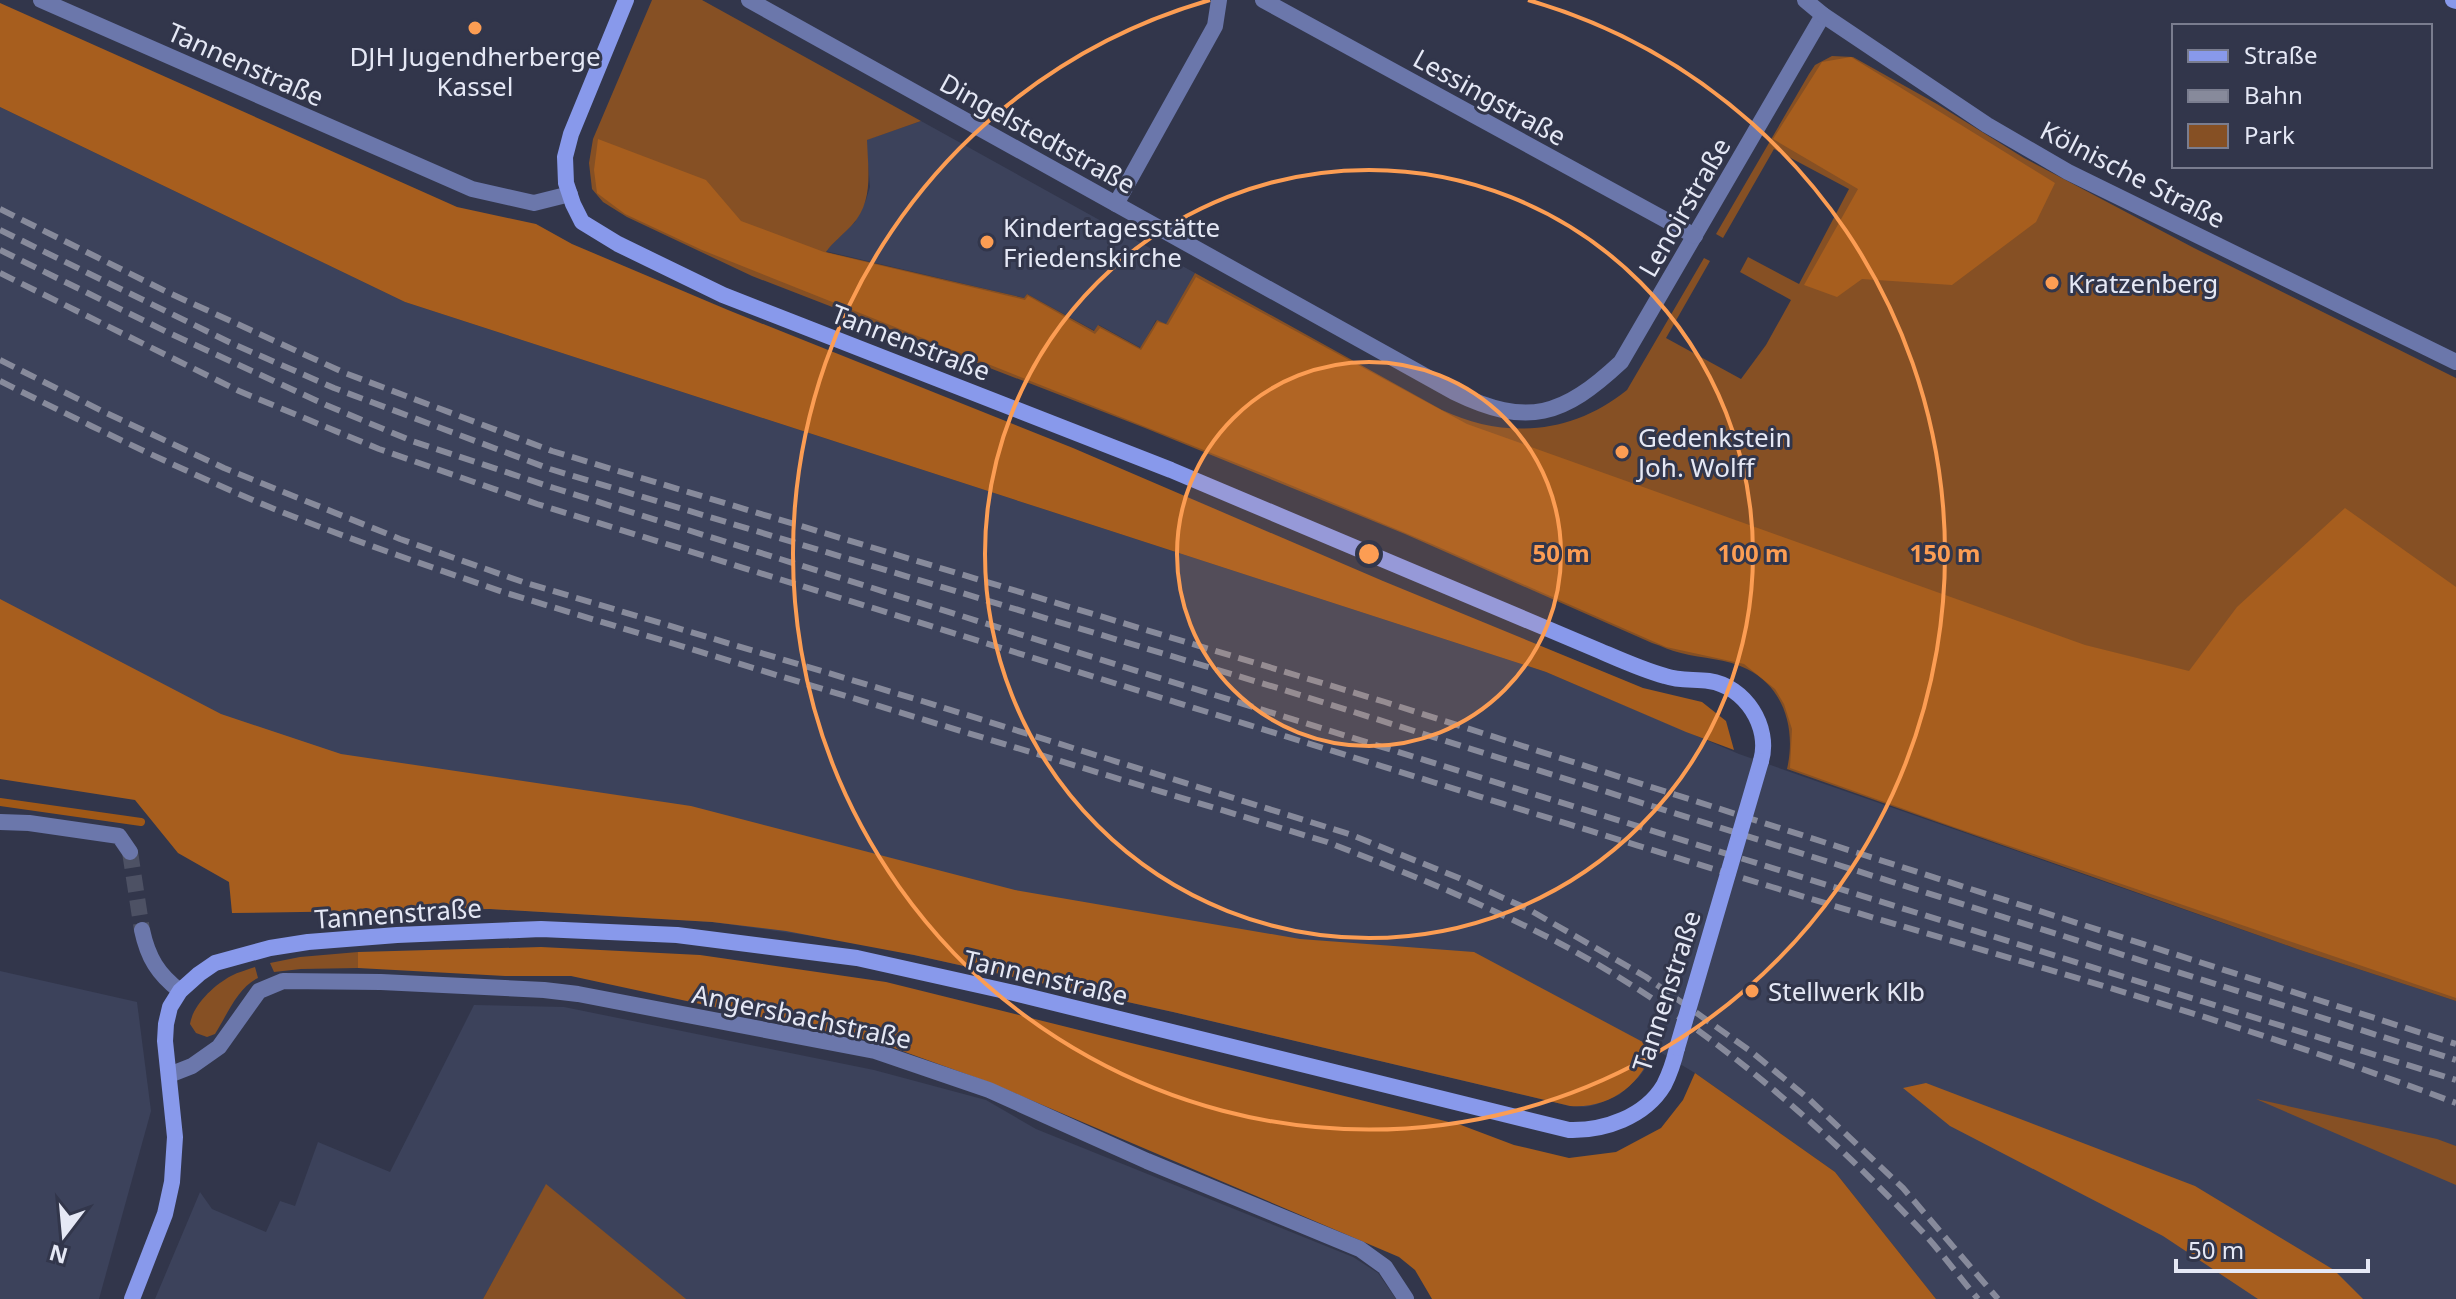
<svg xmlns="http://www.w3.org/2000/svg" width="2456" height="1299" font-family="'Noto Sans',sans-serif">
<rect width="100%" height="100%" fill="#32364b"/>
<g fill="#3c425b">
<polygon points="0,107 405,302 1546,672 1739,754 2297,949 2456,1001 2456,1299 1936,1299 1835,1172 1695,1073 1655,1049 1648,1065 1639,1077 1619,1095 1595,1105 1585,1107 1570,1106 1173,1012 855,942 712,922 490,909 397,909 296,833 0,690"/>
<polygon points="921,121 1195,273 1166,325 1156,320 1141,348 1099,325 1095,331 1027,294 1024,298 825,251 855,222 866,200 870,187 866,140"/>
<polygon points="0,971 137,1002 151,1111 99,1299 0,1299"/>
<polygon points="474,1005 564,1007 874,1070 986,1100 1036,1129 1353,1257 1378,1273 1396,1299 682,1299 546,1185 483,1299 155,1299 200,1192 212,1209 266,1232 280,1201 295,1206 318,1142 390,1172"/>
</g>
<g fill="#865024">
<path d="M652,0H702L921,121L867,140C868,170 874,201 852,225C844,234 833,242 826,252L1024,298L1027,294L1094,331L1098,325L1140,348L1157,320L1166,324L1195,273L1442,410C1505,440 1573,434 1627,390L1704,258L1710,261L1666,338L1741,379L1766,345L1791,300L1740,272L1748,257L1799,284L1849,189L1774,149L1723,238L1716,234L1809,74L1815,65L1832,56L1853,57L1937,104L2024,158L2194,248L2456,378V1001L2297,949L1787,769C1796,730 1785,688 1747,669C1726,658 1703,659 1681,653C1671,651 1662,646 1652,643L1405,534L1145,428L752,276L627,217L603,202L592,189L589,163L593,139Z"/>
<polygon points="358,952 358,968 301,969 274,972 270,963 300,957"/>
<path d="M255,967L258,978C238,987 227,1015 215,1034L207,1037L196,1033L190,1024C193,1005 214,985 231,976C238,972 247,970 255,967Z"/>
<polygon points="2256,1099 2437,1139 2456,1146 2456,1185"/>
<polygon points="546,1184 686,1299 483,1299"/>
</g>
<g fill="#a75e1e">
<polygon points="0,3 457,207 536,224 572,244 728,310 1073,448 1383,581 1643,688 1702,702 1726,721 1734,750 1686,732 1546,672 405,302 0,107"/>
<polygon points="1851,57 2055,183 2036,222 1952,285 1862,279 1837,297 1804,285 1858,189 1773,139 1822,62"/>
<polygon points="598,139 706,180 741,221 824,252 1025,300 1028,296 1095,334 1100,328 1141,350 1158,322 1168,325 1196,277 1467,424 2085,645 2189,671 2237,607 2345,508 2456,587 2456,998 1954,827 1790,768 1792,729 1784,704 1775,689 1744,664 1666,647 1432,544 1269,476 702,250 625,214 597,193 594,170"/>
<path d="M0,599L221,714L341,754L691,806L1015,890L1300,939L1474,952L1654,1048C1641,1085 1610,1109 1570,1106L1173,1012L914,955L786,931L712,922L490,909L232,913L229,882L178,853L135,800L0,779Z"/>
<polygon points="541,947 700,955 886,982 1461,1125 1514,1145 1569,1158 1616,1152 1661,1128 1683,1100 1695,1073 1835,1172 1936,1299 1432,1299 1415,1270 1399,1257 991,1083 880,1043 571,976 505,976 358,968 358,952"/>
<polygon points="1926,1083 2195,1186 2334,1270 2363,1299 2258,1299 2163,1236 1950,1126 1903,1088"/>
</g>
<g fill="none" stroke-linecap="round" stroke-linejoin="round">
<polyline stroke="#a05816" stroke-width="8" points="0,802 141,822"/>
<polyline stroke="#4d5164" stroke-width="16" stroke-dasharray="16 8" stroke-linecap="butt" points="130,852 142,930"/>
<g stroke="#6b77ab" stroke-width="16">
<polyline points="41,0 472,189 534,203 570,194"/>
<path d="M749,0L1454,392C1528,428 1563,416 1621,362L1823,15"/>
<polyline points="1263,0 1695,236"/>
<polyline points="1805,0 1823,15 1987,125 2068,172 2456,362"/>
<polyline points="1116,204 1215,26 1219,0"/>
<polyline points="0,822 29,823 119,836 130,852"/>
<path d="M142,930C148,958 158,974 180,991"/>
<polyline points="169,1075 192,1066 219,1047 259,991 283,981 381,982 544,990 578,994 875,1051 989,1090 1147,1161 1360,1249 1385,1267 1406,1299"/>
</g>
<g stroke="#8899eb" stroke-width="16">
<path d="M626,0L571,134L565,157L566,183L573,204L582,222L618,244L723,295L1171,470L1600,651C1621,660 1643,670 1665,676C1679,681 1694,679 1709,681C1745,686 1771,727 1761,761"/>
<polyline points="2453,0 2456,1"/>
<path d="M132,1299L165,1214L172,1182L175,1137L165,1041L166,1024L170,1007L180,991L199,974L215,963L270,948L308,942L397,935L541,929L677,935L857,958L1014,993L1569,1130C1604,1131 1645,1117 1664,1085C1670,1073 1674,1061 1677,1048"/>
</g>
<g stroke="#878a9b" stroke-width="6" stroke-dasharray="16 8" stroke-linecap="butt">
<polyline points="0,209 167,292 345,373 552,451 1385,702 2456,1044"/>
<polyline points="0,230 231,343 334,388 550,469 1281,689 2456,1060"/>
<polyline points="0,250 167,332 326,405 412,441 554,488 1121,666 2456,1080"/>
<path d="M0,273L239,391L379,449L537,504C948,631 1360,760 1772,887C2000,957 2233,1019 2456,1103"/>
<polyline points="0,360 102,411 224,468 400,539 523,582 922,701 1349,834 1459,878 1528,909 1646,977 1753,1053 1810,1100 1903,1188 1998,1299"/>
<path d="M0,381C84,423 169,464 255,501C336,535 420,563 503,592L1327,842C1407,873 1485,904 1561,944C1693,1014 1813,1116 1916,1225C1938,1248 1957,1274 1978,1299"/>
</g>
<polyline stroke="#8899eb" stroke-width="16" points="1677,1048 1761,761"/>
</g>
<circle cx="1369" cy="554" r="192" fill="#fc9d53" fill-opacity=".12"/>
<g fill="none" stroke="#fc9d53" stroke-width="4">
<circle cx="1369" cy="554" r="192"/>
<circle cx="1369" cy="554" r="384"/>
<path d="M1528 0A576 576 0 1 1 1210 0"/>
</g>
<g fill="#fc9d53" stroke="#32364b" stroke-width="3">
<circle cx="475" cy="28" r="8"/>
<circle cx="987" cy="242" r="8"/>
<circle cx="2052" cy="283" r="8"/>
<circle cx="1622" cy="452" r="8"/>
<circle cx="1752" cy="991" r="8"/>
</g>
<g text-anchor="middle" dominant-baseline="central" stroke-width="6" stroke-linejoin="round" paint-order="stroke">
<g font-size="26" fill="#e5e8f5" stroke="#32364b" text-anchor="start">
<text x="475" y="56" text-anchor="middle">DJH Jugendherberge<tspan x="475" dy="30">Kassel</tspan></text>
<text x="1003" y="227">Kindertagesstätte<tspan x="1003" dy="30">Friedenskirche</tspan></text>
<text x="2068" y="283">Kratzenberg</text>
<text x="1638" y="437">Gedenkstein<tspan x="1638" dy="30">Joh. Wolff</tspan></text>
<text x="1768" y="991">Stellwerk Klb</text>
</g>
<g font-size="26" fill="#e5e8f5" stroke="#32364b">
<text transform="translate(246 64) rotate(24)">Tannenstraße</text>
<text transform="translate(1490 97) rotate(29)">Lessingstraße</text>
<text transform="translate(1038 133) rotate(29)">Dingelstedtstraße</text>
<text transform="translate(2133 174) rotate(27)">Kölnische Straße</text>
<text transform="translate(1684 207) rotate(-60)">Lenoirstraße</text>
<text transform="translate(911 342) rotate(21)">Tannenstraße</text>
<text transform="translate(398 913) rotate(-4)">Tannenstraße</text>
<text transform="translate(1046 977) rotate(13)">Tannenstraße</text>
<text transform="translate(1666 991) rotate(-72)">Tannenstraße</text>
<text transform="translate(802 1016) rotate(12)">Angersbachstraße</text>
</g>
</g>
<circle cx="1369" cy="554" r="12" fill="#fc9d53" stroke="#32364b" stroke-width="4"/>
<g font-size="24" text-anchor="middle" font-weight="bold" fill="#fc9d53" stroke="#32364b" stroke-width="6" stroke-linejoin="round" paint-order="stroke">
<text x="1561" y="562">50 m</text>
<text x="1753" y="562">100 m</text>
<text x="1945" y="562">150 m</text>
</g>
<rect x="2172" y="24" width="260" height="144" fill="#32364b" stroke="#7a7d8f" stroke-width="2"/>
<rect x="2188" y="50" width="40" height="12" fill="#8899eb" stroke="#7a7d8f" stroke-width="2"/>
<text x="2244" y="64" font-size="24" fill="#e5e8f5">Straße</text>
<rect x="2188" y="90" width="40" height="12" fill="#878a9b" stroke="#7a7d8f" stroke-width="2"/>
<text x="2244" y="104" font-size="24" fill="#e5e8f5">Bahn</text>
<rect x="2188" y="124" width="40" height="24" fill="#865024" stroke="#7a7d8f" stroke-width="2"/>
<text x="2244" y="144" font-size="24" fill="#e5e8f5">Park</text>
<g transform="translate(64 1235) rotate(196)" stroke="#32364b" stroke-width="6" paint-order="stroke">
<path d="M0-6L14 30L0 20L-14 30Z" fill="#e5e8f5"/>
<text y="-12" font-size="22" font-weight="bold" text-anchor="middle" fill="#e5e8f5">N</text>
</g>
<path d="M2176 1259v12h192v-12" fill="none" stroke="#e5e8f5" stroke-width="4"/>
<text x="2188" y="1259" font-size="24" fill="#e5e8f5" stroke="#32364b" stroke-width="6" paint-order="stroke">50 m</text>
</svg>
